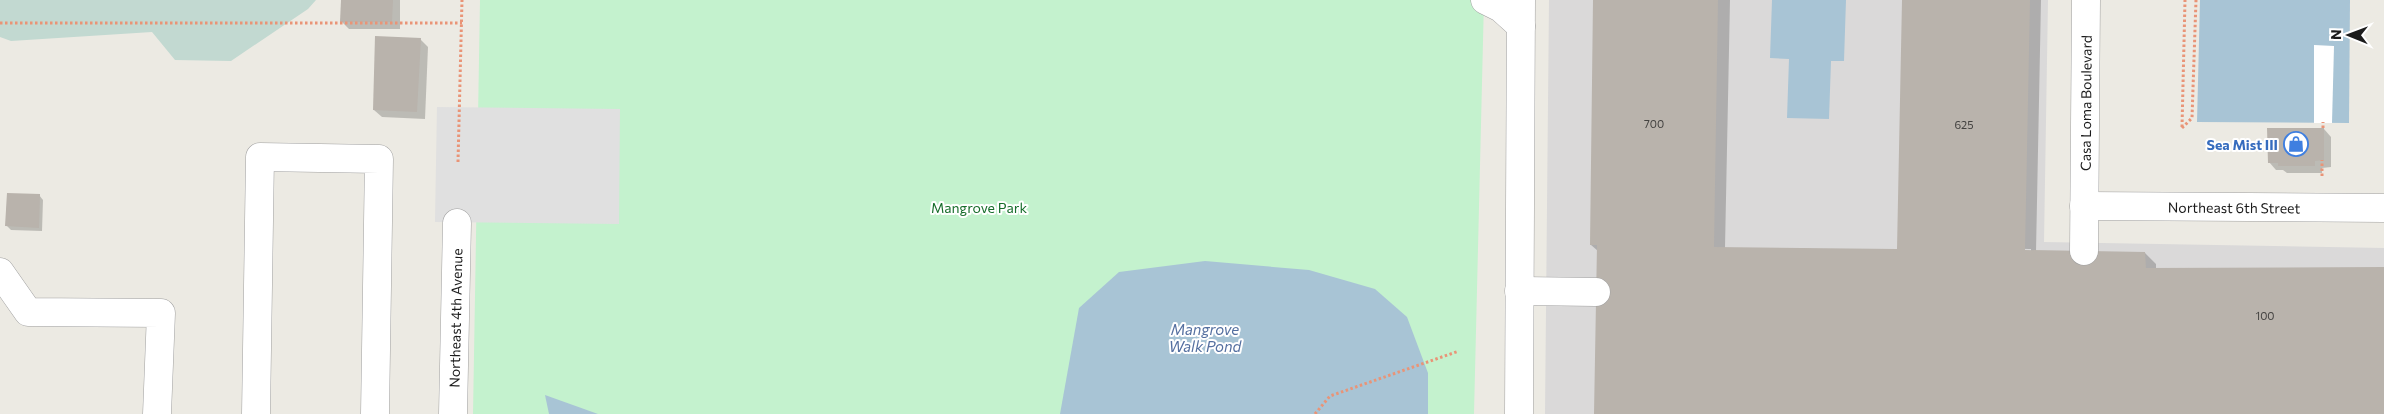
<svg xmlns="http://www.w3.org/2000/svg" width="2384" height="414" font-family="Commissioner,sans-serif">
<rect width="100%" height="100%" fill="#eceae3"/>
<polygon fill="#dad9d9" points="1549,0 2048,0 2044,242 2384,248 2384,414 1545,414"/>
<polygon fill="#c2d9d1" points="0,0 316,0 308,9 231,61 175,60 152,32 11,41 0,37"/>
<polygon fill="#c4f2ce" points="480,0 1484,0 1474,414 473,414"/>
<polygon fill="#e0e0e0" points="437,107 620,109 619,224 435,222"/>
<g fill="#a8c4d5">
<polygon points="1772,0 1846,0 1844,61 1831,61 1829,119 1787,118 1789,59 1770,58"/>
<polygon points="2200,0 2350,0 2349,123 2197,122"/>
<polygon points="1205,261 1309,270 1375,289 1407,317 1428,373 1428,414 1060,414 1079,308 1119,272"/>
<polygon points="545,395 598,414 549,414"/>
</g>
<polygon fill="#fff" points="2314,45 2334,46 2332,123 2314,123"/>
<g fill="#0003" fill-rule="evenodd">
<polygon points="342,0 400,0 400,29 349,29 342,22"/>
<path d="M1594,0H1730L1725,248L1898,250L1904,0H2041L2036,252L2145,253L2156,264V270L2384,268V414H1595L1598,251L1591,245ZM1949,248L2031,249V251Z"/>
<polygon points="420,39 428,47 425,119 382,117 374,110"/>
<polygon points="2324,129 2331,137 2331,167 2322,168 2322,173 2287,173 2283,170 2276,170 2269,162"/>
<polygon points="39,195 43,200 42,231 11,230 7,226"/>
</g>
<g fill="#b9b3ac">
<polygon points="341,0 393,0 392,22 340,22"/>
<polygon points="1593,0 1718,0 1714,247 1897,249 1902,0 2030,0 2025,250 2145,252 2146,268 2384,267 2384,414 1594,414 1597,245 1590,245"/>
<polygon points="375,36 421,38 417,112 373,110"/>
<polygon points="2267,128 2324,128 2324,160 2315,161 2315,166 2278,166 2278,163 2268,163"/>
<polygon points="7,193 40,194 39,228 5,226"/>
</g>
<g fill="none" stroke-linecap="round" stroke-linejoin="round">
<defs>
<g id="minor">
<polyline points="1485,0 1501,8 1521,26"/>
<path id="s1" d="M2084,206L2384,208"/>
<path id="s2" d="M2084,251L2086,0"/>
<polyline points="0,272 28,312 161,313 157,414"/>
<polyline points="1519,291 1596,292"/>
<polyline points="256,414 260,157 379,159 375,414"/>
<path id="s3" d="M453,414L457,223"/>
<polyline points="1519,414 1521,0"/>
</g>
</defs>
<use href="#minor" stroke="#a0a0a0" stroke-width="29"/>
<g stroke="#e99477" stroke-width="3" stroke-dasharray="2.5 2.5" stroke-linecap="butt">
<polyline points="0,23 462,23"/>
<polyline points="2182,127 2185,0"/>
<polyline points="2182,128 2192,118 2196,0"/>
<polyline points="2323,128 2323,122"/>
<polyline points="458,162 462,0"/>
<polyline points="2322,176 2322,160"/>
<polyline points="1315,414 1330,396 1459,351"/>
</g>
<use href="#minor" stroke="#fff" stroke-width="28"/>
</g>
<defs>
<symbol id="shop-ring" viewBox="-11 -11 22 22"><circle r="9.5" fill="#fff" stroke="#3f7fe0" stroke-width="1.5"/><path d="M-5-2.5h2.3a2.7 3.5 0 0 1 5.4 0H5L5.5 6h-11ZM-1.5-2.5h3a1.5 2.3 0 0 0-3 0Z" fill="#3f7fe0"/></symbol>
</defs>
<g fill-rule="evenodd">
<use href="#shop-ring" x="2282" y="130" width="28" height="28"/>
</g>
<g text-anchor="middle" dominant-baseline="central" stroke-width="4" stroke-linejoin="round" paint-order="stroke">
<g font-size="11" fill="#434240">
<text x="1654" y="123">700</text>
<text x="1964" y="124">625</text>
<text x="2265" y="315">100</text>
</g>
<g font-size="14" fill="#1c1c1c" stroke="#fff">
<text stroke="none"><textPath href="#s2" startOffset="148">Casa Loma Boulevard</textPath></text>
<text stroke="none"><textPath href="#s1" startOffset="150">Northeast 6th Street</textPath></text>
<text stroke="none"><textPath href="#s3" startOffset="96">Northeast 4th Avenue</textPath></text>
</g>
<g font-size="14" font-weight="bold" fill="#366cbe" stroke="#fff" text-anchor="end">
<text x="2278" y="144">Sea Mist III</text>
</g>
<g font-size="14" fill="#176d2b" stroke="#fff">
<text x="979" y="207">Mangrove Park</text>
</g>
<g font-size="15" font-style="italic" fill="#546fa0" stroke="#fff">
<text x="1205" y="329">Mangrove<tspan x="1205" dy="17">Walk Pond</tspan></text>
</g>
</g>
<g transform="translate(2349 35) rotate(271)" stroke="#ffffff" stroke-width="4" paint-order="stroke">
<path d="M0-4L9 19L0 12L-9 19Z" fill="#1c1c1c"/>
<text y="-8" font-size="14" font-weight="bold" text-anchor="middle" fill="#1c1c1c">N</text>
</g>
</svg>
